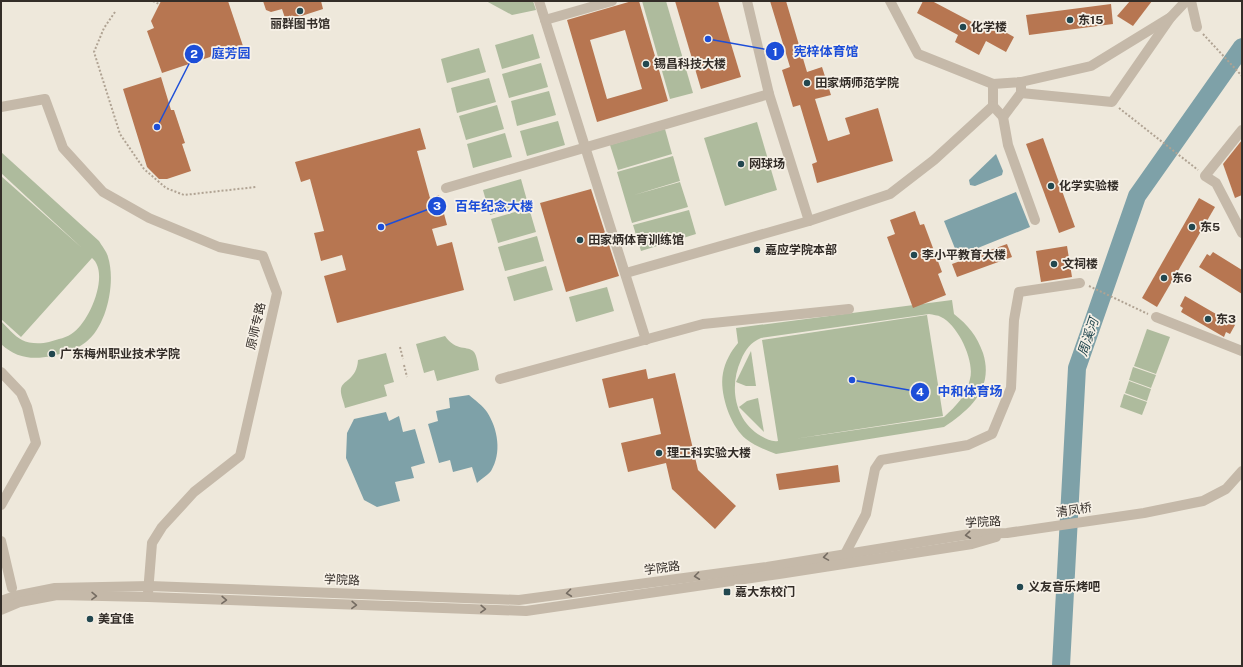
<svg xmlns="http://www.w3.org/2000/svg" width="1243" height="667" font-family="'Public Sans','Noto Sans SC',sans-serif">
<rect width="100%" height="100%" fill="#eee8db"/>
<g fill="#aebb9d" fill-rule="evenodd">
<polygon points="486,1 533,1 536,10 512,15"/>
<polygon points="642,1 666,1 693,93 670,99"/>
<polygon points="533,34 540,58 502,69 495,45"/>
<polygon points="479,48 486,72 447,83 441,59"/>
<polygon points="541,63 548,87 509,98 502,74"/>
<polygon points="489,78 496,102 457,113 451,88"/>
<polygon points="549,91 556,115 517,126 511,101"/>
<polygon points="497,105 504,129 466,140 459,116"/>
<polygon points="558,121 565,145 527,156 520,131"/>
<polygon points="757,122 777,190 725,206 704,138"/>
<polygon points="665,129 672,154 618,170 610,145"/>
<polygon points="505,133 512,157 473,168 467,144"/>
<path d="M1,152L99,241C102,246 107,252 108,257C116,282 107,326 86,342C76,350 64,353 52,356C32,360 16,358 1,344V321C7,327 14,336 22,340C29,344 41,344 49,342C58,339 67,338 74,332C90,320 110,273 92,258L21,337L1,319V176L82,248L1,173Z"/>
<polygon points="673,156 680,181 634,195 680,182 688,207 632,223 617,172"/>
<polygon points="521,179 528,204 490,215 483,190"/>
<polygon points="529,208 536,232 498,243 491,219"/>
<polygon points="689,210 696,234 641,251 633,225"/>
<polygon points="537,236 544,261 505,271 498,247"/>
<polygon points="546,266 553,290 514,301 507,277"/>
<polygon points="607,287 614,311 576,322 569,297"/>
<path d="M952,300L954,314C968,325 977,336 983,353C994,388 971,409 944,427L776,454C766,450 755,446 746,439C730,426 719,392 723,373C725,362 731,351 738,343L736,328ZM929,314C933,315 938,315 941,317C958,325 975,361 970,379C967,395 956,406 944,417L794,439L943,416L927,315L762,340L778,441C772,442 766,439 761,436C734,420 729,386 741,360C745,350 751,342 761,338Z"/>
<polygon points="1147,329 1170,337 1156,374 1134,366"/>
<path d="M445,336C456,352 468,345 474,352C477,356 478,365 479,370L437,381L434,370L424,373L416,344Z"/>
<polygon points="751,351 756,386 746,386 736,382"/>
<path d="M386,353L394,382L384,385L387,396L345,408C344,402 340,394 341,389C342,380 357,380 358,360Z"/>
<polygon points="1133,367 1156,375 1151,388 1129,380"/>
<polygon points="1129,381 1151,389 1147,401 1125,393"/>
<polygon points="1124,394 1147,402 1142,415 1120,407"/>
<polygon points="758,398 764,432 739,407 747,401"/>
</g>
<g fill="#7ea1a8">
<polygon points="996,154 1003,171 1002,175 975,186 970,185 969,180"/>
<polygon points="1016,192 1030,227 958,256 944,221"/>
<path d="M469,395C475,400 483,406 487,412C498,429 502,453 491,471C488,475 481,479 477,483L472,467L453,472L450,460L439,463L428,424L438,421L436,411L450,408L449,398Z"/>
<polygon points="386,412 389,421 399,416 403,432 415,429 425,463 411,467 414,478 395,482 400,501 377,507 364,500 346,458 347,433 354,419"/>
</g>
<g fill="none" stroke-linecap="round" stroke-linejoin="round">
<polyline stroke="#7ea1a8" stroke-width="18" points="1061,666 1077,368 1137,196 1242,47"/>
</g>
<g fill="#b77651" fill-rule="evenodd">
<polygon points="161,1 228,1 243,46 162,73 147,31 154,28 151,21"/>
<polygon points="263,1 321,1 323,9 286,21 282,9 271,12 266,10"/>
<path d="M632,1H639L668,101L597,122L567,20ZM625,30L642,89L607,99L590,40Z"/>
<polygon points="675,1 718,1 741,77 701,89"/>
<polygon points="770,1 786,1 807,72 822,67 831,95 815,99 828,141 850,134 845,118 878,108 893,161 817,183 812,164 817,162 800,105 793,107 782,70 790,67"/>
<polygon points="923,1 932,1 987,30 991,24 1014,37 1006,52 986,41 979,55 955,42 958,35 917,13"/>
<polygon points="1130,1 1152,1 1133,26 1117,16"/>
<polygon points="1111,4 1113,24 1029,35 1026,15"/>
<polygon points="161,77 171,110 174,110 185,143 182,144 191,171 167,179 159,179 147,167 123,89"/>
<polygon points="420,128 426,149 417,151 430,198 439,195 447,225 432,229 437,246 452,242 464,290 337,323 324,276 346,270 342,255 321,261 314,233 324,231 310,179 301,182 295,162"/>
<polygon points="1043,138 1075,227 1059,233 1026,144"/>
<polygon points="1242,140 1242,195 1235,198 1223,164"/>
<polygon points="591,189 619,276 566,292 540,203"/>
<polygon points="1199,198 1215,207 1157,307 1142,298"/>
<polygon points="915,211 920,225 924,224 942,272 938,274 946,295 913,308 887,237 895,234 890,220"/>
<polygon points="1007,244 1012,257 957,277 952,264"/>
<polygon points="1067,246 1072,277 1041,282 1036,251"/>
<polygon points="1213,252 1242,270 1242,294 1199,267 1207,254 1210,256"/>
<polygon points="1185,296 1235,325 1230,334 1226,332 1224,337 1181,312 1183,308 1180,306"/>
<polygon points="646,369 648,379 675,373 698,470 736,506 715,529 672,489 666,463 628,472 621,443 661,434 653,398 609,408 602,379"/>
<polygon points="838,465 840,482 779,490 776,474"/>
</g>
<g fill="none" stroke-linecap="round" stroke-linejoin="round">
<g stroke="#b0a393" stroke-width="2" stroke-dasharray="2 2" stroke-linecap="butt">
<polyline points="153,1 159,4"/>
<polyline points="115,12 104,28 94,52 120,134 144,169 166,188 184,195 256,187"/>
<polyline points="1203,34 1242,76"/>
<polyline points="1119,108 1198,170"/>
<polyline points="1089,286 1148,314"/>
<polyline points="400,347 403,359"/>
<polyline points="404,365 407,377"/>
</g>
<g stroke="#c5b9a9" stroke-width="10">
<polyline points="539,1 646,340"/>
<polyline points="890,1 918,54 993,84"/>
<polyline points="1191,1 1197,27"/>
<polyline points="545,20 612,1"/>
<polyline points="1021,82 1021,93 1003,117 993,106 993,84 1021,82 1091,66 1171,17"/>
<polyline points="1021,93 1112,102 1171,17 1186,1"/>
<polyline points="1,107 45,99 63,148 103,192 149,218 219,247 263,256 277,293 240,456 194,492 162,527 152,543 148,593"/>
<polyline points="1003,117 1008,145 1035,220"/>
<polyline points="1242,130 1205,176 1216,183 1242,233"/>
<polyline points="446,188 769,94"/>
<polyline points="809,221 890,194 934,160 993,106"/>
<polyline points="626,273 809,221 769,94 747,1"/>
<polyline points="1156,317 1242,351"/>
<polyline points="1,372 21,393 27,407 36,443 1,505"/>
<polyline points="500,379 703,324 849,309"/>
<polyline points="1,541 12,588"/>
<polyline points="845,554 866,514 875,469 881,460 968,445 992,434 1011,388 1014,320 1019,292 1080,283"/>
<polyline points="1,601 15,596 55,588 150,586 519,600 767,567 970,534 1007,533 1144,513 1203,501 1226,489 1242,471"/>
<polyline points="1,610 20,602 57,595 148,597 526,611 779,574 972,544 996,537"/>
</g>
</g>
<defs><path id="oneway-chevron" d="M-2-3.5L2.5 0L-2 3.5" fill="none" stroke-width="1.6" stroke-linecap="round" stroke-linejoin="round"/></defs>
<g stroke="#756c62">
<use href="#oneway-chevron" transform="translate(968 535) rotate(174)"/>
<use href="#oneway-chevron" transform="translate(826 557) rotate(171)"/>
<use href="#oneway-chevron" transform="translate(697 576) rotate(173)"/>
<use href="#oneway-chevron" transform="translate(569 593) rotate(173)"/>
<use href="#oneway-chevron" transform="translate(94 596) rotate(1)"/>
<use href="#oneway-chevron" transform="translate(224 600) rotate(2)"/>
<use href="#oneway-chevron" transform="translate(354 605) rotate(2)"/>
<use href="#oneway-chevron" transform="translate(483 609) rotate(2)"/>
</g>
<g fill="#22474f" stroke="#f7f1e7" stroke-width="1.5">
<circle cx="300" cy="11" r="4"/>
<circle cx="1070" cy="20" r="4"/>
<circle cx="963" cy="27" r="4"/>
<circle cx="646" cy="64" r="4"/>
<circle cx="807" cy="83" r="4"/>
<circle cx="741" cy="164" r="4"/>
<circle cx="1051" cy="186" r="4"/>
<circle cx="1192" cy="227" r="4"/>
<circle cx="580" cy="240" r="4"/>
<circle cx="757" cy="250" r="4"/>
<circle cx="914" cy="255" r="4"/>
<circle cx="1054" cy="264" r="4"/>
<circle cx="1164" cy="278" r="4"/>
<circle cx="1208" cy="319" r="4"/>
<circle cx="52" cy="354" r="4"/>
<circle cx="659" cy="453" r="4"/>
<circle cx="1020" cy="587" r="4"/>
<rect x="723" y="588" width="8" height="8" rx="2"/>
<circle cx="90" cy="619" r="4"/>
</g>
<g text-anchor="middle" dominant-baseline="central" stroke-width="3.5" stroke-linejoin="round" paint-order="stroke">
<g font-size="12" font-weight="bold" fill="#332d28" stroke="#f7f1e7" text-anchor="start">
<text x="1078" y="20">东15</text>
<text x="300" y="24" text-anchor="middle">丽群图书馆</text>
<text x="971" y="27">化学楼</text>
<text x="654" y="64">锡昌科技大楼</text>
<text x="815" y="83">田家炳师范学院</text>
<text x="749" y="164">网球场</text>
<text x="1059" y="186">化学实验楼</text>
<text x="1200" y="227">东5</text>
<text x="588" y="240">田家炳体育训练馆</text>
<text x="765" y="250">嘉应学院本部</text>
<text x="922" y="255">李小平教育大楼</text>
<text x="1062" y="264">文祠楼</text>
<text x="1172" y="278">东6</text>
<text x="1216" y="319">东3</text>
<text x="60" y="354">广东梅州职业技术学院</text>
<text x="667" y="453">理工科实验大楼</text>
<text x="1028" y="587">义友音乐烤吧</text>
<text x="735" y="592">嘉大东校门</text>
<text x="98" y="619">美宜佳</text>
</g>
<g font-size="12" fill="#332d28" stroke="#f7f1e7">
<text transform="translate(256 326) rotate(-77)">原师专路</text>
<text transform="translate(1074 510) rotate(-9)">清凤桥</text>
<text transform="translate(983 522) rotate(-3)">学院路</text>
<text transform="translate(662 568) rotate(-7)">学院路</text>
<text transform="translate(342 580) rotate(2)">学院路</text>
</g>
<g font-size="13" font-style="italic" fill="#22474f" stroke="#f7f1e7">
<text transform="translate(1088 337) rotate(-71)">周溪河</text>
</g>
</g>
<path fill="none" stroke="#1d4ed8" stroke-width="1.5" d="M708 39L775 51M157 127L194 54M381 227L437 206M852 380L920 392"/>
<g fill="#1d4ed8" stroke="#f7f1e7" stroke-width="1.5">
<circle cx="708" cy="39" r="4"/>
<circle cx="157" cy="127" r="4"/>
<circle cx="381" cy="227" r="4"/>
<circle cx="852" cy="380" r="4"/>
<circle cx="775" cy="51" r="10"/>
<circle cx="194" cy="54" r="10"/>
<circle cx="437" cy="206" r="10"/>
<circle cx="920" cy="392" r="10"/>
</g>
<g font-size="12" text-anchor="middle" font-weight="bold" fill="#fff">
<text x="775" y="56">1</text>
<text x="194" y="58">2</text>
<text x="437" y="210">3</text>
<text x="920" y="396">4</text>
</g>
<g font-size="13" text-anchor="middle" font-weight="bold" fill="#1d4ed8" stroke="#f7f1e7" stroke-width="3.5" stroke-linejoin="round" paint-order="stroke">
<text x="826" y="56">宪梓体育馆</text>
<text x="231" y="58">庭芳园</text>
<text x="494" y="211">百年纪念大楼</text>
<text x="970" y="396">中和体育场</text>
</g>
<rect width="1243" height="667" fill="none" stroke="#332d28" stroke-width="4"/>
</svg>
